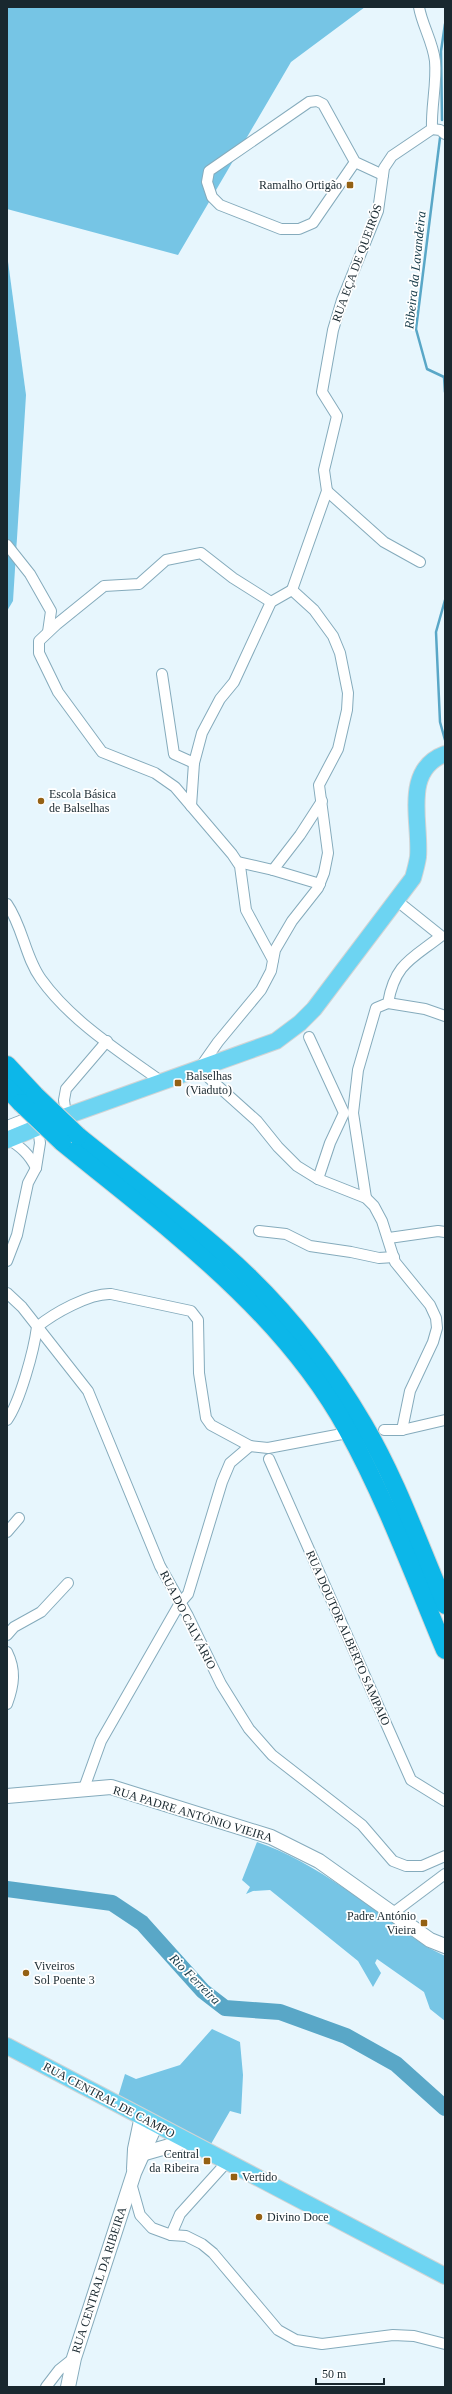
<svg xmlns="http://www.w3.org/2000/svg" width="452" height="2394" font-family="Georgia,serif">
<rect width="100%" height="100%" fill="#e7f6fd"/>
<g fill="#76c5e5">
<polygon points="7,7 365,7 291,62 178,255 7,209"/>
<polygon points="7,254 26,395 13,601 7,611"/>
<path d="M257,1842C315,1861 376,1912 427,1947L445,1956V2021L430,2009L424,1992L377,1959L375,1963L381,1973L373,1987L358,1961L270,1890L253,1891L246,1894L250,1887L242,1880Z"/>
<polygon points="212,2029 240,2042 243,2075 241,2114 230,2111 211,2144 118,2097 125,2074 136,2079 180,2065"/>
</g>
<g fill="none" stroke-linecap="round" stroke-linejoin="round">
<g stroke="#59a7c7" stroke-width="2.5">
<polyline points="442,120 441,51 445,24"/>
<polyline points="440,138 416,329 427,369 444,377 445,392"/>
<polyline points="445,600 436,632 440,722 445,740"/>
</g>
<polyline stroke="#59a7c7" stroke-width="16" points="7,1889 112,1903 142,1923 203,1991 225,2008 280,2012 346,2036 396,2064 445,2108"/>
<defs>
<g id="street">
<path d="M419,7C422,25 433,42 435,61C437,84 431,106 432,129"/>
<polyline points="355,162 313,223 299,229 281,229 220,205 212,197 207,182 209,171 309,102 317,101 323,104 355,162 383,175"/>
<polyline points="327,491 384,542 420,562"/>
<polyline points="7,545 30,574 51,611 48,632"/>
<polyline points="292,590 314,610 333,636 340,653 348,693 347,710 338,749 319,785 328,853 324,873 318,888 292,921 275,950 271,971 261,990 218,1042 199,1069 257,1121 278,1147 297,1166 318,1179 366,1198 374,1206 382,1221 395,1262 430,1305 436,1318 437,1328 433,1342 410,1391 402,1430"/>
<polyline points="292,590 327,491 324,470 337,416 322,392 333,330 342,300 378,211 384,168 392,156 432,129 440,130 445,134"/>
<polyline points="271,602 233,578 201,553 166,560 139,584 104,586 57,624 39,641 39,653 58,692 102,752 155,773 175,787 232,854 240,866 246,910 273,960"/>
<polyline points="162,674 174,754 194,763"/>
<polyline points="191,806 194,763 202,733 220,699 234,682 271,602 292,590"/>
<polyline points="238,862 273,870 320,884"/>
<polyline points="273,870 300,835 322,801"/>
<path d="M7,904C23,927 25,957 41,979C71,1021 120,1052 162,1082"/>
<polyline points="388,1003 425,1009 445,1016"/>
<polyline points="309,1037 344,1113 330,1143 318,1179"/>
<polyline points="66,1116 64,1100 66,1089 107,1041"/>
<polyline points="7,1126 38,1114"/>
<path d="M8,1139C21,1147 29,1154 36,1168"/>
<path d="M366,1198L353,1113L358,1070L376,1008L388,1003C395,963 412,959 441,936L396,900"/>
<polyline points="259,1231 286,1234 310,1246 351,1252 379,1258 394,1257"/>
<polyline points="389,1238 438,1231 445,1232"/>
<polyline points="7,1261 17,1235 28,1183 36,1168 40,1143 39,1135 33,1129"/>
<polyline points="7,1293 22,1307 88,1391 160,1566 188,1616 221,1684 249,1729 272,1755 362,1825 393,1861 406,1866 422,1866 445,1856"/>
<path d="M37,1327C54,1313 90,1293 111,1294L191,1311L198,1320L199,1373L206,1418L211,1425L250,1446L268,1448L342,1434"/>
<path d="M7,1420C20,1402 34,1350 37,1327"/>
<polyline points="384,1430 402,1430 445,1420"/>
<polyline points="269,1459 411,1780 445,1801"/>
<polyline points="7,1532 19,1518"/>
<polyline points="7,1635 14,1627 41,1612 68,1583"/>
<path d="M7,1652C16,1670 14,1685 7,1704"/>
<polyline points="83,1791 101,1741 180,1603 188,1594 222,1482 230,1463 250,1446"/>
<polyline points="393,1913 445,1874"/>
<polyline points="131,2183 140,2215 152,2228 171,2235 186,2236 202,2244 213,2253 278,2330 296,2340 322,2344 393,2335 414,2336 445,2344"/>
<polyline points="171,2235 180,2214 227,2162"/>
<polyline points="46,2387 59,2370 74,2358"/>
</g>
<g id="secondary">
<polyline points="7,1796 111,1787 271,1837 319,1861 430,1940 445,1946"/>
<polyline points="145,2153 187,2141"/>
<polyline points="134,2169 135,2149 142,2116"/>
<polyline points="68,2387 74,2358 134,2173 156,2124"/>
</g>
<g id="primary">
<path d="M7,1140L58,1119L276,1041L300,1023L314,1009L413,878C415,871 417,864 418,857C421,822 402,770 445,754"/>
<polyline points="7,2046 445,2276"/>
</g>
<g id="highway">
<polyline points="7,1065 35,1095"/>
<polyline points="7,1088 21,1103"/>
<path d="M78,1136C126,1175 176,1212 223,1253C278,1301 327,1362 364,1425C397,1481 419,1545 445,1605"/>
<path d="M62,1142C166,1227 281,1309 347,1429C386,1500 414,1576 445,1650"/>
</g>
</defs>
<use href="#street" stroke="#85abbc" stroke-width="12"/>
<use href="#secondary" stroke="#85abbc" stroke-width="16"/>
<use href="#primary" stroke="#d1d4d5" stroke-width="18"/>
<use href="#highway" stroke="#d1d4d5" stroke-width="20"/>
<use href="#street" stroke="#fff" stroke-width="10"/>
<use href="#secondary" stroke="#fff" stroke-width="14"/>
<use href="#primary" stroke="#6dd4f2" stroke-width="16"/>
<use href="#highway" stroke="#0cb7e9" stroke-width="18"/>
<defs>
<g id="highway-bridge">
<polyline points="35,1095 78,1136"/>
<polyline points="21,1103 62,1142"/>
</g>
</defs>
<use href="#highway-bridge" stroke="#d1d4d5" stroke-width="20" stroke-linecap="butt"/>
<use href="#highway-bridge" stroke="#0cb7e9" stroke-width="18"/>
</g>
<g fill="#946114" stroke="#fff" stroke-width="1.5">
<rect x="346" y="181" width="8" height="8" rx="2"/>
<circle cx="41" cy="801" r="4"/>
<rect x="174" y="1079" width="8" height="8" rx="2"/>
<rect x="420" y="1919" width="8" height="8" rx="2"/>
<circle cx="26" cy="1973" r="4"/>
<rect x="203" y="2157" width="8" height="8" rx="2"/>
<rect x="230" y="2173" width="8" height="8" rx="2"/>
<circle cx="259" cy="2217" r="4"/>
</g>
<g text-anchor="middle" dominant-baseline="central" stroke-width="3.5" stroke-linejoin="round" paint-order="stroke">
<g font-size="12" fill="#19282f" stroke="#fff" text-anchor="start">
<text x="342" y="185" text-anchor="end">Ramalho Ortigão</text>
<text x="49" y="794">Escola Básica<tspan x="49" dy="14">de Balselhas</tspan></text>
<text x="186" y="1076">Balselhas<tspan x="186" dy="14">(Viaduto)</tspan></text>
<text x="416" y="1916" text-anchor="end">Padre António<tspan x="416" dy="14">Vieira</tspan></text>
<text x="34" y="1966">Viveiros<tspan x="34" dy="14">Sol Poente 3</tspan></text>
<text x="199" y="2154" text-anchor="end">Central<tspan x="199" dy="14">da Ribeira</tspan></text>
<text x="242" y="2177">Vertido</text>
<text x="267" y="2217">Divino Doce</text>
</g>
<g font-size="12" fill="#19282f" stroke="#fff">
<text transform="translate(357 263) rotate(-70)">RUA EÇA DE QUEIRÓS</text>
<text transform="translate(188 1620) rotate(63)">RUA DO CALVÁRIO</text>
<text transform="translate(348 1638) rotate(66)">RUA DOUTOR ALBERTO SAMPAIO</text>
<text transform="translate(193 1814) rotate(17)">RUA PADRE ANTÓNIO VIEIRA</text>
<text transform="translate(109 2100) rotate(28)">RUA CENTRAL DE CAMPO</text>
<text transform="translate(99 2280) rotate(-72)">RUA CENTRAL DA RIBEIRA</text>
</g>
<g font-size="13" font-style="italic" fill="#163b49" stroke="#fff">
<text transform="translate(415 270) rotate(-84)">Ribeira da Lavandeira</text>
<text transform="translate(195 1979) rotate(45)">Rio Ferreira</text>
</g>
</g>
<rect width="452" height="2394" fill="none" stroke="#19282f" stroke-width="16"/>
<path d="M316 2378v6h68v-6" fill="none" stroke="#19282f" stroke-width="2"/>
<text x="322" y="2378" font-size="12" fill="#19282f" stroke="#ffffff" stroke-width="3" paint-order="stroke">50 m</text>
</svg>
